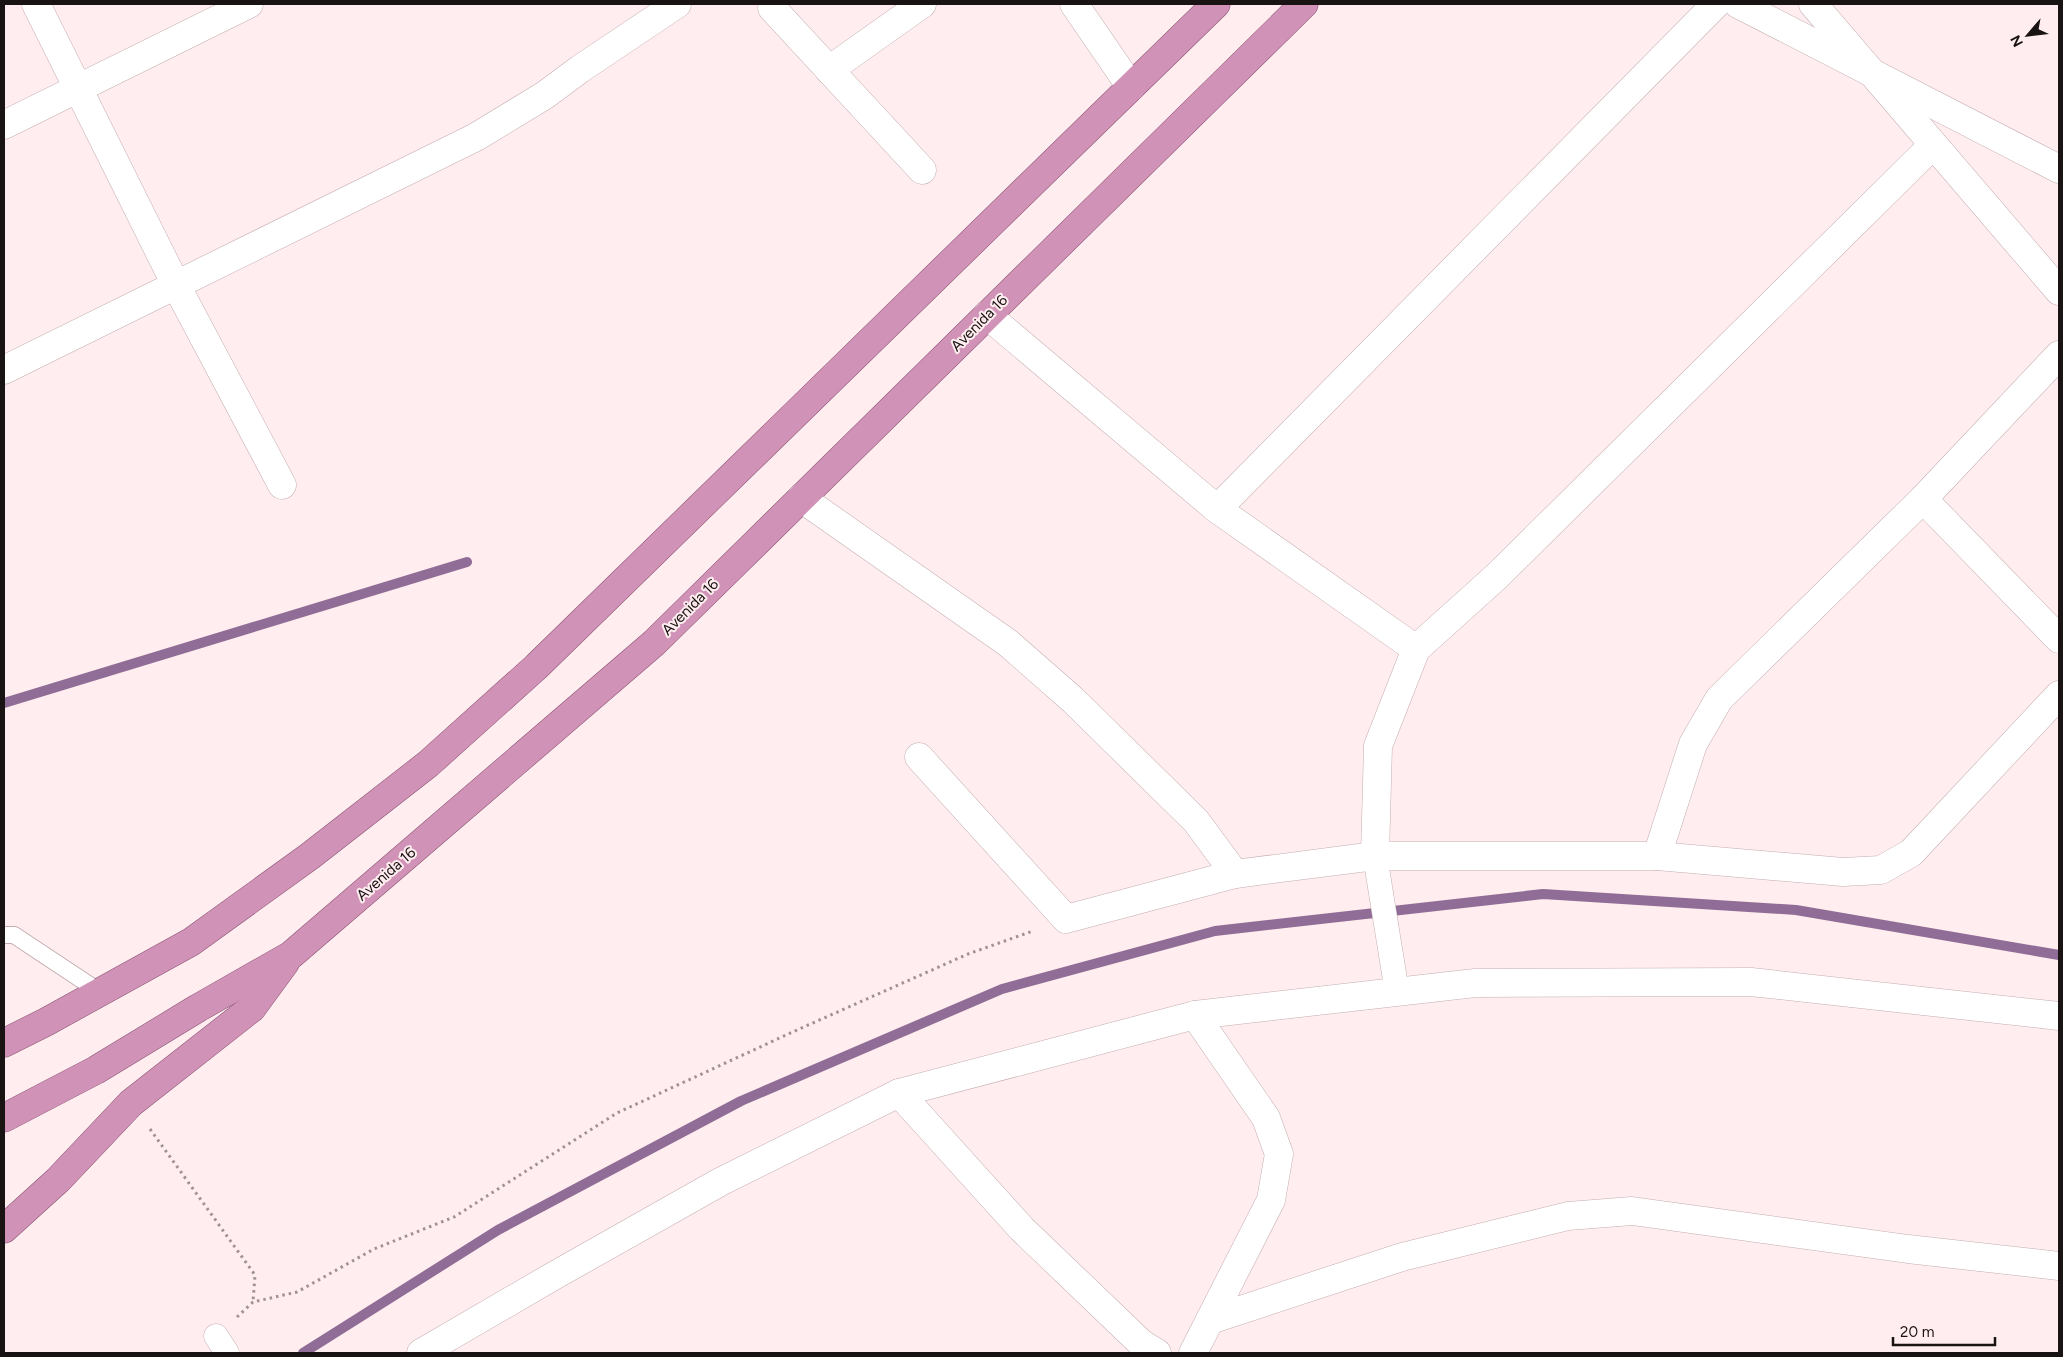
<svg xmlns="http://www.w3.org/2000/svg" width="2063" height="1357" font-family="Figtree,sans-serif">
<rect width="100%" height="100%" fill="#ffedef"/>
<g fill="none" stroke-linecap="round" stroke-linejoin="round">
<g stroke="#906d96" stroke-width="10">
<polyline points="4,703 467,562"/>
<polyline points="303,1353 498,1230 741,1101 1002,989 1215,931 1543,894 1796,910 2059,955"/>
</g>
<defs>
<polyline id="service" points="4,935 14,935 100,992"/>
<g id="pedestrian">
<polyline points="1375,856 1397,992"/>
<polyline points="216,1336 227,1353"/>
</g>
<g id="minor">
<polyline points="36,4 176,285 476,137 545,95 580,69 677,4"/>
<polyline points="1074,4 1131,87"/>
<polyline points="1738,4 2059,169"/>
<polyline points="1813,4 2059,291"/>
<polyline points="772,8 922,170"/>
<polyline points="829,70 922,4"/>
<polyline points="4,125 249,4"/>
<polyline points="987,315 1217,509 1416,649"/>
<polyline points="4,370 176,285 282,485"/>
<polyline points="801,498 1008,643 1073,700 1196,821 1235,874"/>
<polyline points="1923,499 2059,639"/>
<polyline points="1217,509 1716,4"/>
<polyline points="919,757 1066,919 1235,874 1375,856 1657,856 1843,872 1881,870 1911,853 2059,695"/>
<polyline points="1375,856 1378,746 1416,649 1497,576 1933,145"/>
<polyline points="1657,856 1693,744 1719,699 1923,499 2059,355"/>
<polyline points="899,1093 1022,1229 1142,1344 1157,1353"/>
<polyline points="1210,1320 1402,1257 1568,1216 1632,1211 1908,1249 2059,1266"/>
<polyline points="421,1353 557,1274 720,1182 899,1093 1195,1015 1475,983 1751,982 2059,1016"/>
<polyline points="1193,1353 1271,1200 1279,1154 1266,1118 1195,1015"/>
</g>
<g id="trunk">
<polyline points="4,1043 46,1022 191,942 310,856 428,764 536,667 1216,4"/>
<polyline points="4,1118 96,1070 198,1008 291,955 654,643 1304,4"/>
<polyline points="4,1229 58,1180 131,1103 252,1008 285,963"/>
</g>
</defs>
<use href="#service" stroke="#c4aeb1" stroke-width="18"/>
<use href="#pedestrian" stroke="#c4aeb1" stroke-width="25"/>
<use href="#minor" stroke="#c4aeb1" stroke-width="29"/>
<use href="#trunk" stroke="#895472" stroke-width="29"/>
<g stroke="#9f9293" stroke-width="3" stroke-dasharray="2.5 4" stroke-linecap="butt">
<polyline points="150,1129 255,1275 253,1302"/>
<polyline points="237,1317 253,1302 297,1292 374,1249 454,1217 617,1113 797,1030 968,954 1033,931"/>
</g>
<use href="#service" stroke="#fff" stroke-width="16"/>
<use href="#pedestrian" stroke="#fff" stroke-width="24"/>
<use href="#minor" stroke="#fff" stroke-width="28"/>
<use href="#trunk" stroke="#d092b7" stroke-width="28"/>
</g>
<g text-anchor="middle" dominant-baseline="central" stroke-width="4" stroke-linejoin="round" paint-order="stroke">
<g font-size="15" fill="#1a1314" stroke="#ffedef">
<text transform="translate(979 323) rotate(-45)">Avenida 16</text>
<text transform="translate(690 607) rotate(-45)">Avenida 16</text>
<text transform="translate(386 874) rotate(-41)">Avenida 16</text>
</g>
</g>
<rect width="2063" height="1357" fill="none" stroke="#1a1314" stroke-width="10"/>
<g transform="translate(2028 35) rotate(242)" stroke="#ffedef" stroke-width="4" paint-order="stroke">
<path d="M0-4L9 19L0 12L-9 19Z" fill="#1a1314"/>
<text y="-8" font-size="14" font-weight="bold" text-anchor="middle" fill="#1a1314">N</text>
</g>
<path d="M1893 1337v8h102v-8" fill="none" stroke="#1a1314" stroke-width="2.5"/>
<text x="1900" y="1337" font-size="15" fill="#1a1314" stroke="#ffedef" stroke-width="4" paint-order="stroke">20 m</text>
</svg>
